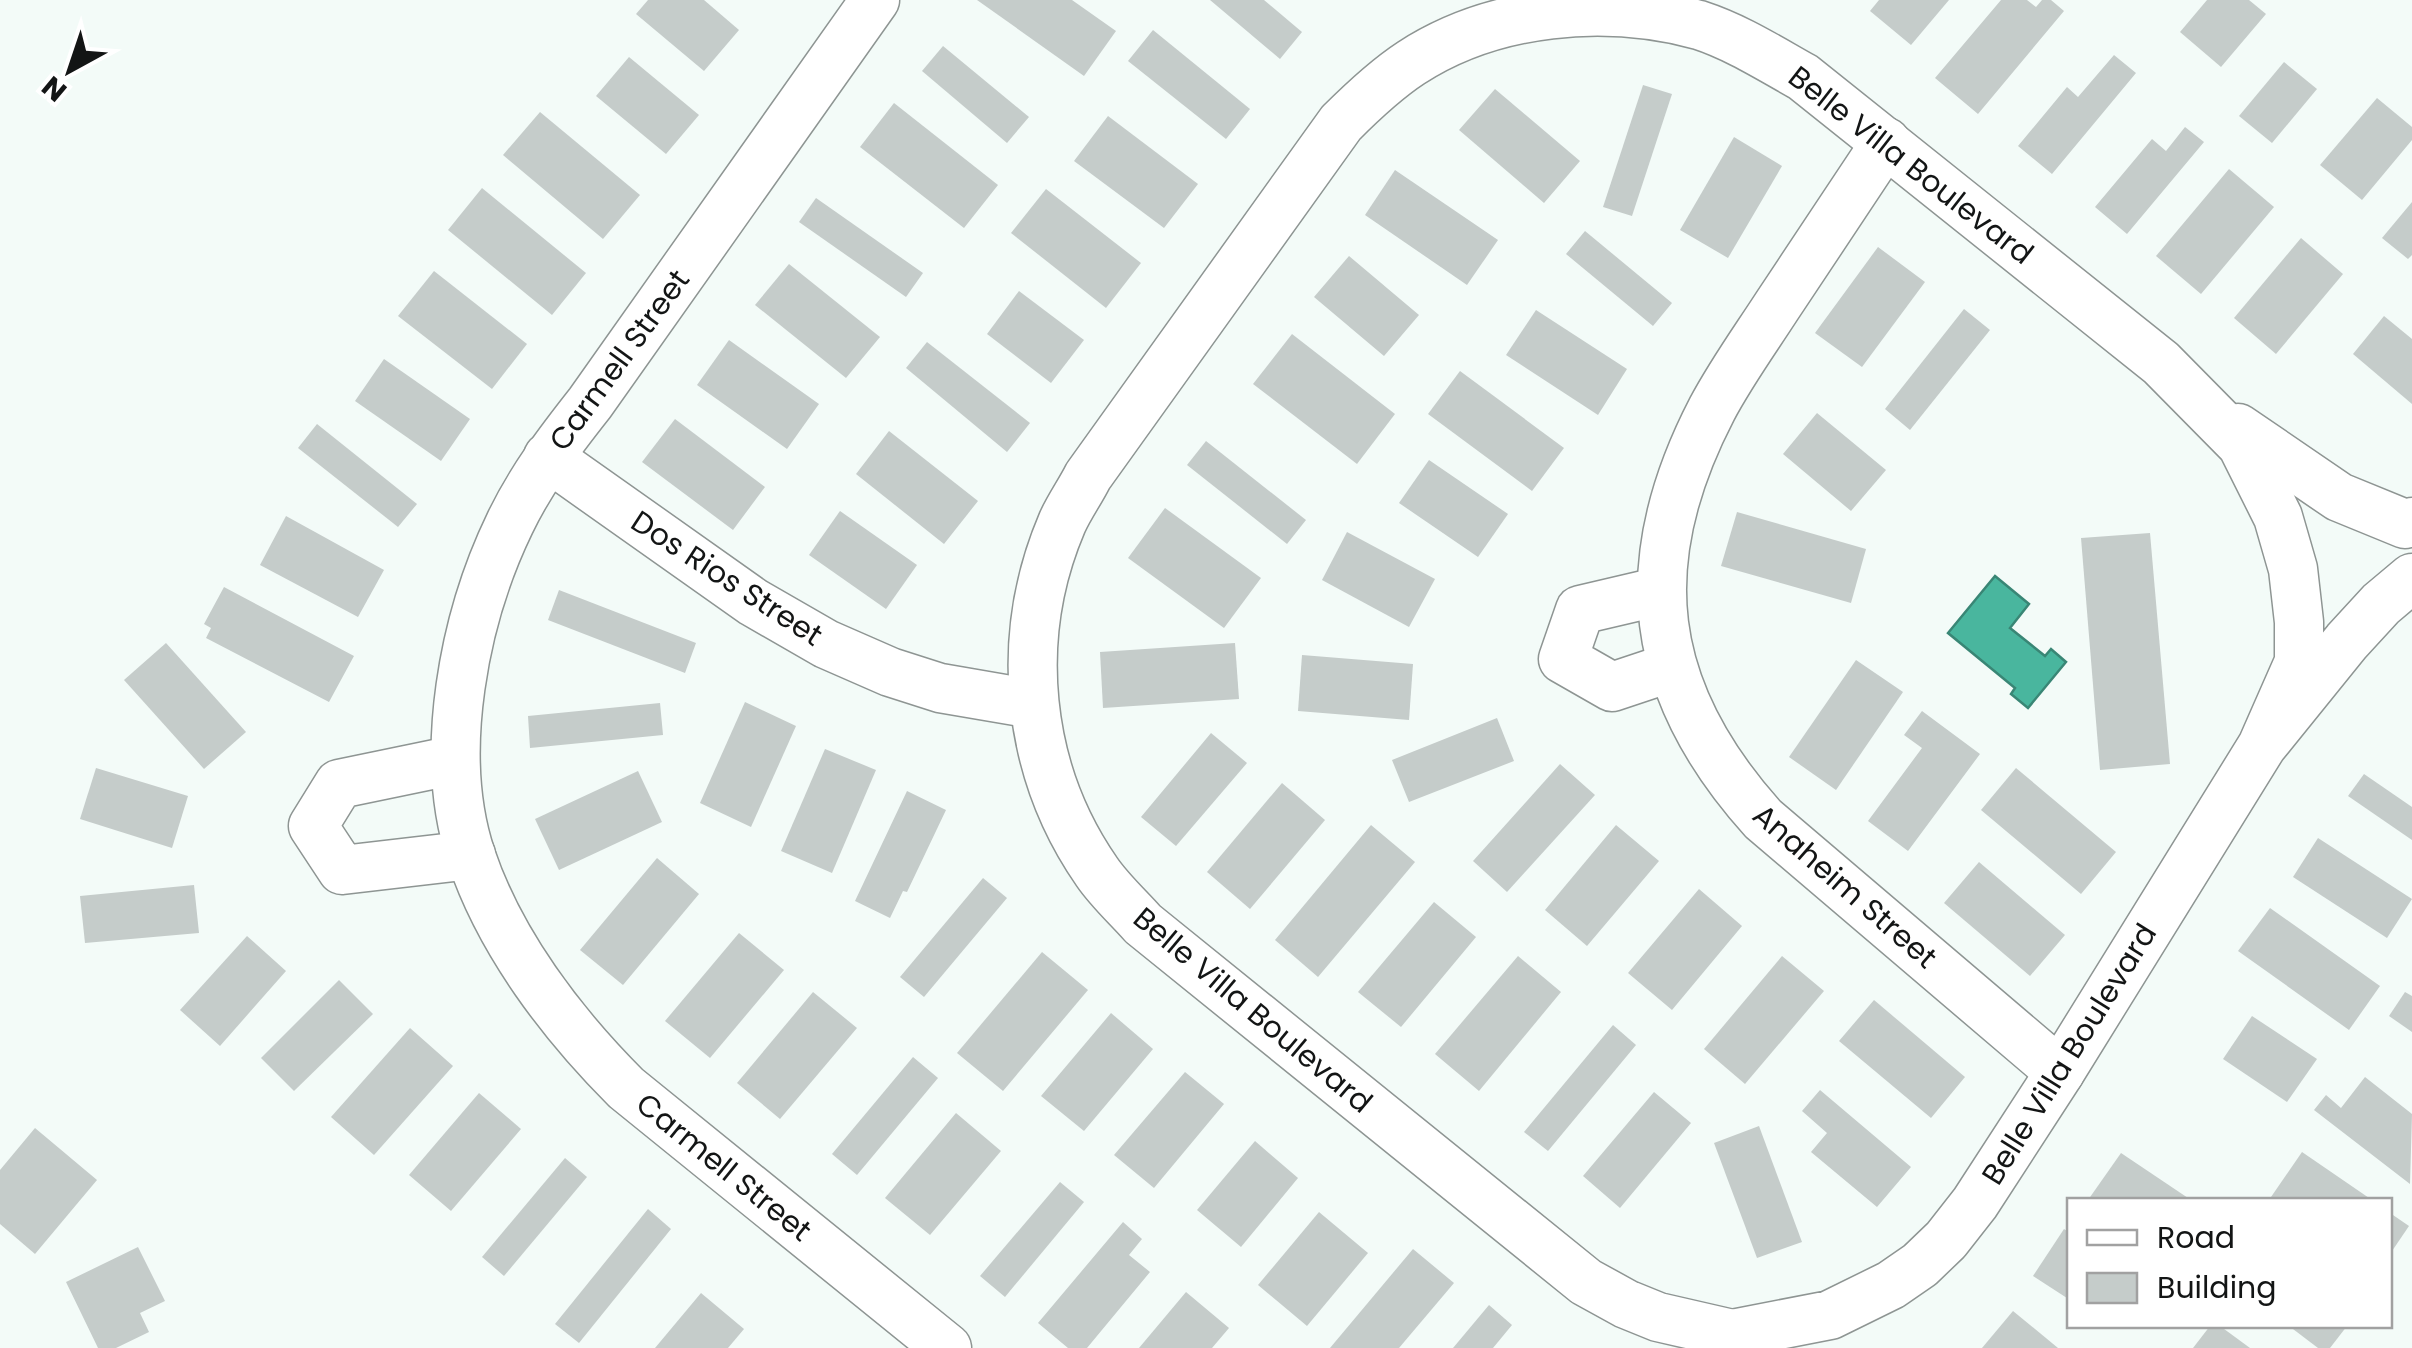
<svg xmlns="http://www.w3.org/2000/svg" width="2412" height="1348" font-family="Poppins,sans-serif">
<rect width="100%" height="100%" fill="#f3fbf8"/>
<polygon fill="#49b69e" stroke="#398675" stroke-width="2.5" points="1995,576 2029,604 2010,628 2045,656 2051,649 2066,662 2028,708 2011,694 2015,688 1948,633"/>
<g fill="#c5ccca">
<polygon points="648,0 704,0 739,30 704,71 636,14"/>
<polygon points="977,0 1072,0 1116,31 1084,76"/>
<polygon points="1210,0 1264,0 1302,32 1280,59"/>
<polygon points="1879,0 1949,0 1911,45 1870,11"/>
<polygon points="2001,0 2027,0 2036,7 2042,0 2051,0 2064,11 1978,114 1935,78"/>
<polygon points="2207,0 2249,0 2266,14 2221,67 2180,32"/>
<polygon points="1153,30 1250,109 1226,139 1128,61"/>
<polygon points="943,46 1029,117 1007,143 922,71"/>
<polygon points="2114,55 2136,73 2052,174 2018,146 2067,87 2078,97"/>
<polygon points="629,57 699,115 666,154 596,96"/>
<polygon points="2284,62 2317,89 2272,143 2239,116"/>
<polygon points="1643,85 1672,94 1632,216 1603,207"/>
<polygon points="1495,89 1580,161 1544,203 1459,130"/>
<polygon points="2377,98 2412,127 2412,140 2362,200 2320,165"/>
<polygon points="894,103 998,185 964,228 860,147"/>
<polygon points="540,112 640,195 603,239 503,155"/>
<polygon points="1108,116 1198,184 1164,228 1074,161"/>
<polygon points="2185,127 2204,142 2127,234 2095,207 2152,139 2166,151"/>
<polygon points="1734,137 1782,166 1728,258 1680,230"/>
<polygon points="2229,169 2274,207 2201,294 2156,256"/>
<polygon points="1395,170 1498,240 1467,285 1365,215"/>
<polygon points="482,188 586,273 552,315 448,230"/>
<polygon points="1046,189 1141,263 1106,308 1011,233"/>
<polygon points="816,198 923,273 906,297 799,222"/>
<polygon points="2412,202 2412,255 2408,259 2382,238"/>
<polygon points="1585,231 1672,303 1653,326 1566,254"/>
<polygon points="2301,238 2343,274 2276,354 2234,318"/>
<polygon points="1878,247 1925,282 1862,367 1815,333"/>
<polygon points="1349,256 1419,315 1384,356 1314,297"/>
<polygon points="789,264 880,337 846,378 755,305"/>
<polygon points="434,271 527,344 492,389 398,316"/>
<polygon points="1019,291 1084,340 1051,383 987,334"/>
<polygon points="1964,309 1990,330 1910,430 1885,409"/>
<polygon points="1536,310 1627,369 1598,415 1506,355"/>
<polygon points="2384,316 2412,339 2412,404 2353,354"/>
<polygon points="1292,334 1395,414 1357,464 1253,384"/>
<polygon points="729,340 819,404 787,449 697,385"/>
<polygon points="927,342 1030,423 1007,452 906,368"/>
<polygon points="384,359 470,419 441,461 355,401"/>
<polygon points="1460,371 1564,448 1532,491 1428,414"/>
<polygon points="1817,413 1886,470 1851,511 1783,454"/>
<polygon points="675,419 765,487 733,530 642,462"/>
<polygon points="317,424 417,504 398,527 298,448"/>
<polygon points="889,431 978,501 944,544 856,474"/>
<polygon points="1206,441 1306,520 1287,544 1187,465"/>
<polygon points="1429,460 1508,514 1478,557 1399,503"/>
<polygon points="1165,508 1261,578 1224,628 1128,558"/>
<polygon points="840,511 917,565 886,609 809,555"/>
<polygon points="1737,512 1866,549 1851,603 1721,566"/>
<polygon points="286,516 384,570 358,617 260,565"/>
<polygon points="1347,532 1435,579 1409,627 1322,580"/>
<polygon points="2150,533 2170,764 2100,770 2081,538"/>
<polygon points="224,587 354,656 329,702 206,638 211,628 204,624"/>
<polygon points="559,590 696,643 685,673 548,620"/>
<polygon points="166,643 246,732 204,769 124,680"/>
<polygon points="1235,643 1239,699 1103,708 1100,652"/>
<polygon points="1302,655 1413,664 1409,720 1298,711"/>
<polygon points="1856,660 1903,692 1836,790 1789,757"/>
<polygon points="745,702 796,726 751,827 700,803"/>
<polygon points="660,703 663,735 530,748 528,716"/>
<polygon points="1922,711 1980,754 1908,851 1868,821 1922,748 1904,735"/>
<polygon points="1497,718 1514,761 1409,802 1392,760"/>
<polygon points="1211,733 1247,763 1176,846 1141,817"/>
<polygon points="825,749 876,770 832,873 781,851"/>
<polygon points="1560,764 1595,795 1507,892 1473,861"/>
<polygon points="96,768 188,796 172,848 80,819"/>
<polygon points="2016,768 2116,852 2081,894 1981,810"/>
<polygon points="638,771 662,822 559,870 535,819"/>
<polygon points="2364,774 2412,807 2412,840 2348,796"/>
<polygon points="1282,783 1325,820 1250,909 1207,872"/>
<polygon points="907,791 946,810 907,892 903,891 890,918 855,901"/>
<polygon points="1371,825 1415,862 1318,977 1275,940"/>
<polygon points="1616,825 1659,861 1587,946 1545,910"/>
<polygon points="2318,838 2412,899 2387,938 2293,877"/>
<polygon points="657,858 699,894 623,985 580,950"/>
<polygon points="1979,862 2065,935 2030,976 1944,903"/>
<polygon points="983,878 1007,898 924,997 900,977"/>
<polygon points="194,885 199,933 85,943 80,896"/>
<polygon points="1699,889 1742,926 1672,1010 1628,973"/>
<polygon points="1434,902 1476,937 1401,1027 1358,992"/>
<polygon points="2270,908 2380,986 2349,1030 2238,951"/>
<polygon points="739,933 784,970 710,1058 665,1021"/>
<polygon points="247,936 286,971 220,1046 180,1010"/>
<polygon points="1042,952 1088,990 1003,1091 957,1053"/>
<polygon points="1518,956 1561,992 1479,1091 1435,1054"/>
<polygon points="1782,956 1824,991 1745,1084 1704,1049"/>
<polygon points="339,980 373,1014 294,1091 261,1058"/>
<polygon points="813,992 857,1028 780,1119 737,1083"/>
<polygon points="2405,992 2412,996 2412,1032 2389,1016"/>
<polygon points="1874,1000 1965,1077 1931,1118 1839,1041"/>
<polygon points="1111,1013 1153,1049 1084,1131 1041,1096"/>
<polygon points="2252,1016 2317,1059 2287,1102 2223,1059"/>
<polygon points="1613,1025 1636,1045 1548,1151 1524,1132"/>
<polygon points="410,1028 453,1066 374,1155 331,1117"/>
<polygon points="913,1057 938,1078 857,1175 832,1154"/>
<polygon points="1185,1072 1224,1104 1154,1188 1114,1155"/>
<polygon points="2365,1077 2412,1114 2410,1184 2314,1110 2326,1095 2341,1108"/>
<polygon points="1820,1090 1911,1167 1877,1207 1811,1152 1827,1133 1802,1111"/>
<polygon points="1654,1092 1691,1123 1620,1208 1583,1176"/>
<polygon points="479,1093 521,1129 451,1211 409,1175"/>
<polygon points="956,1113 1001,1151 930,1235 885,1198"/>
<polygon points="1759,1126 1802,1242 1757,1258 1714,1143"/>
<polygon points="35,1128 97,1180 35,1254 0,1224 0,1170"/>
<polygon points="1255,1141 1298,1178 1241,1247 1197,1210"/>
<polygon points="2302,1152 2372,1200 2276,1200 2271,1197"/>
<polygon points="2121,1153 2191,1200 2088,1200"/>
<polygon points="565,1158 587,1177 504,1276 482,1257"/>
<polygon points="1060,1182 1084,1202 1005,1297 980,1276"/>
<polygon points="648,1209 671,1229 579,1343 555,1324"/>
<polygon points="1319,1212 1368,1253 1307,1326 1258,1285"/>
<polygon points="2390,1213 2409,1226 2390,1254"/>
<polygon points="1123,1222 1142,1239 1129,1255 1150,1272 1087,1348 1068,1348 1038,1323"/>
<polygon points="2064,1229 2070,1233 2070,1300 2033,1276"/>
<polygon points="138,1247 165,1301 140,1313 149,1332 116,1348 98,1348 66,1282"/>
<polygon points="1413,1249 1454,1283 1399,1348 1330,1348"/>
<polygon points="1186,1292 1229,1328 1212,1348 1139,1348"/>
<polygon points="701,1293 744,1329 728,1348 655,1348"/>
<polygon points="1489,1305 1512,1325 1493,1348 1453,1348"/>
<polygon points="2013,1311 2058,1348 1982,1348"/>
<polygon points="2210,1326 2220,1326 2250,1348 2193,1348"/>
<polygon points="2289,1326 2347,1326 2330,1348 2318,1348"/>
</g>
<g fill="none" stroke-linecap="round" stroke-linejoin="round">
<defs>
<g id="street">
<path d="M875,0L590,403C560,441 531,479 510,523C464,618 437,754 471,856C500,943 562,1024 626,1088L947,1348"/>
<path d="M1886,142C1849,197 1813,252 1777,306C1755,340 1731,373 1712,409C1632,563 1647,690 1763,819L2060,1072"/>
<polyline points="2238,428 2339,497 2405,524 2412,522"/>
<polyline points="548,457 753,602 826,644 890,672 940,688 1033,704"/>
<polyline points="1661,591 1580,610 1563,659 1612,687 1672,667"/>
<path d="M2262,746L2299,662V622L2293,569L2278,517L2242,445L2161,363L1803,77C1769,58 1736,37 1699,25C1605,0 1494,9 1411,63C1385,80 1363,101 1341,123L1088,476C1080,492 1069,507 1062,523C1013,638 1026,770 1097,872C1110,891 1128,907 1143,924L1586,1282L1626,1304L1658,1317L1732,1334L1830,1315L1891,1285L1920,1265L1946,1240L1975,1203L2060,1072L2262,746L2347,641L2381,604L2412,578"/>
<polyline points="455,760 339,784 313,826 342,870 471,855"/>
</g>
</defs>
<use href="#street" stroke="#8e9593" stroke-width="51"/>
<use href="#street" stroke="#fff" stroke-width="48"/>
</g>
<g text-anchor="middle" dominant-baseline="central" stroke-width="10" stroke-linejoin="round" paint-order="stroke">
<g font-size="30" fill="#131515" stroke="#fff">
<text transform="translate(1911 165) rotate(38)">Belle Villa Boulevard</text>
<text transform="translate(619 360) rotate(-54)">Carmell Street</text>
<text transform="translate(727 578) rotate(33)">Dos Rios Street</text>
<text transform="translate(1845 886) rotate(41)">Anaheim Street</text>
<text transform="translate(1253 1010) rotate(40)">Belle Villa Boulevard</text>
<text transform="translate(2069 1054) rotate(-58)">Belle Villa Boulevard</text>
<text transform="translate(724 1167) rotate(39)">Carmell Street</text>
</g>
</g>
<rect x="2067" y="1198" width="325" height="130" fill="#ffffff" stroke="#a1a1a1" stroke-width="2.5"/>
<rect x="2087" y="1230" width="50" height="15" fill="#ffffff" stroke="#a1a1a1" stroke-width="2.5"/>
<text x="2157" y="1248" font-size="30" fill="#131515">Road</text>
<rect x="2087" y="1273" width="50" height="30" fill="#c5ccca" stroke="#a1a1a1" stroke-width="2.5"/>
<text x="2157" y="1298" font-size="30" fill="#131515">Building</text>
<g transform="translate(70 70) rotate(220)" stroke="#ffffff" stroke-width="8" paint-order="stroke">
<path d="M0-8L18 38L0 25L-18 38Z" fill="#131515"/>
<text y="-15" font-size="28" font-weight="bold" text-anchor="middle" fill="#131515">N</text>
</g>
</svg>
